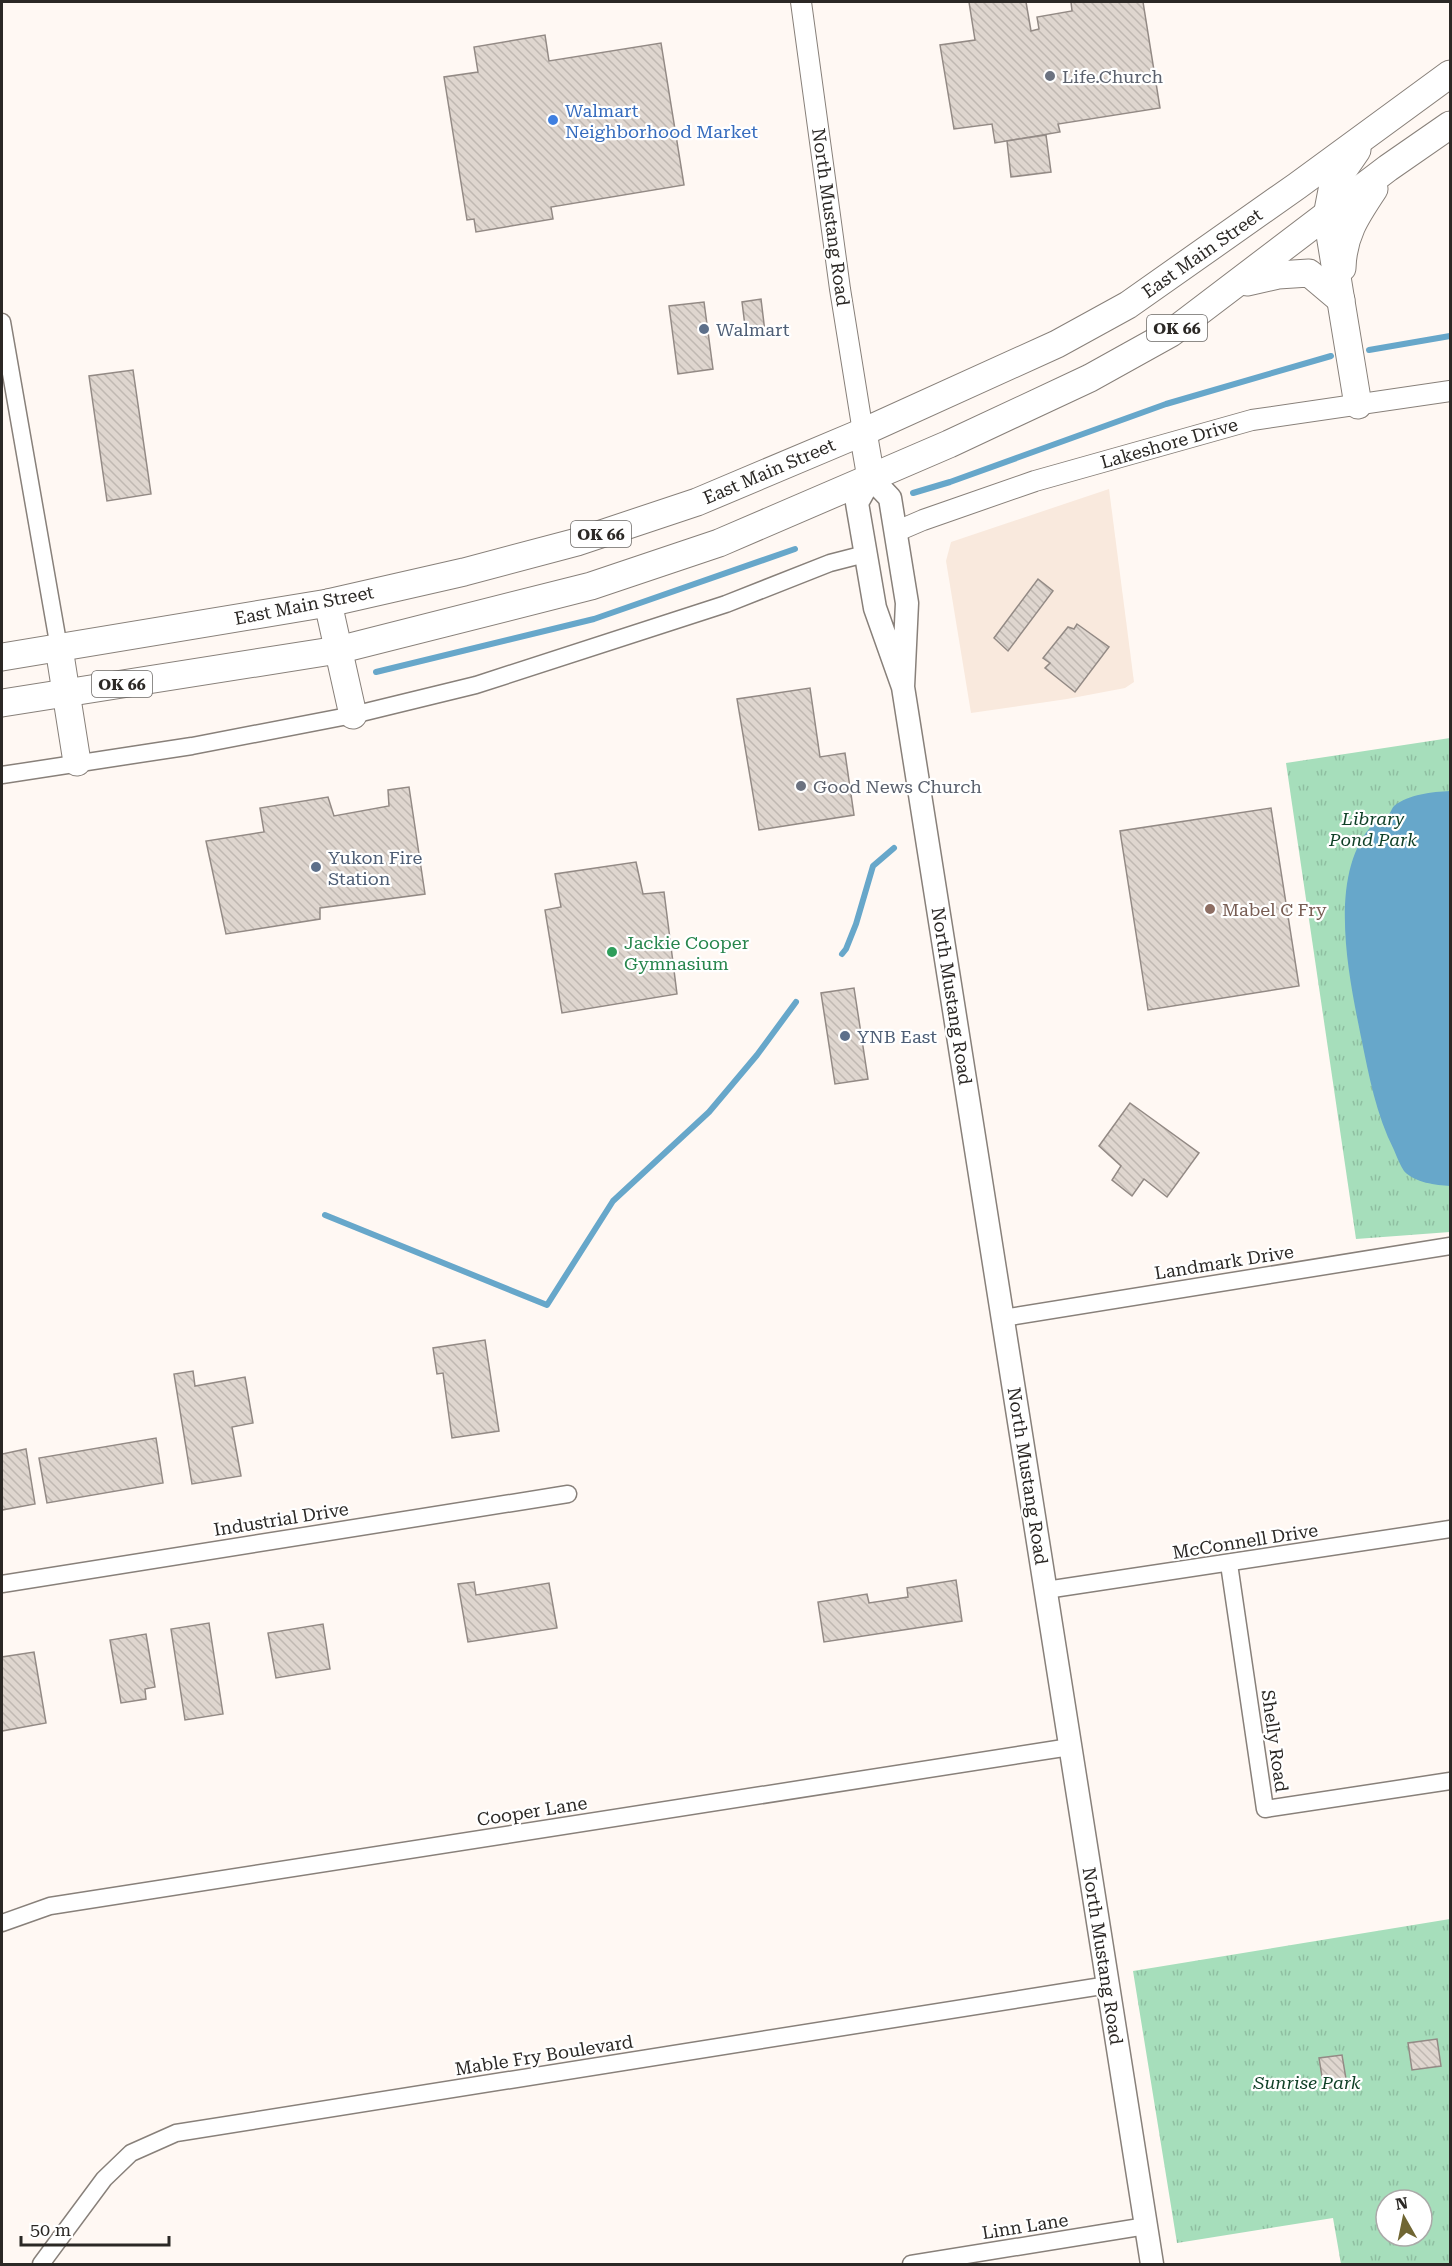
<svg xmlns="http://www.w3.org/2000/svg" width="1452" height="2266" font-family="'Roboto Serif',serif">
<defs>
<pattern id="grass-tufts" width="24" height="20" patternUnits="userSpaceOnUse" patternTransform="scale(1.5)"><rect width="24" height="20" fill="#a6debb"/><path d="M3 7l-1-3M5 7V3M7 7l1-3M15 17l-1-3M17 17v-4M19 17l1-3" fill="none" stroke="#8fbea1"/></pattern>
<pattern id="building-back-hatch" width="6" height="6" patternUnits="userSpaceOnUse" patternTransform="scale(1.5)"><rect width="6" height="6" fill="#dfd6cf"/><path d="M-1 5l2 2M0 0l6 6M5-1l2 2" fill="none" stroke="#c0b8b2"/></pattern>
</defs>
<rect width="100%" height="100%" fill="#fff8f3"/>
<polygon fill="#f9e9dd" points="1109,489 1134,682 1125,688 1067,699 971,713 946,561 951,542"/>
<g fill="url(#grass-tufts)" fill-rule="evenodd">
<polygon points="1450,738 1450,1232 1356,1239 1286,763"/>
<path d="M1450,1919V2264H1341L1333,2218L1177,2243L1133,1971ZM1386,2200H1422V2236H1386Z"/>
</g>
<path fill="#67a7ca" d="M1450,791V1186C1436,1185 1415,1183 1404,1171C1400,1165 1397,1157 1394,1150C1376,1114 1369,1076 1361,1037C1349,977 1326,873 1374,823C1378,818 1385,818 1389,814C1391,812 1392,808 1394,806C1409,794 1432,792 1450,791Z"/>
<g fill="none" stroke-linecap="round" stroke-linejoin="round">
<g stroke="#67a7ca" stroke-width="6">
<polyline points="1369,350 1450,336"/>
<polyline points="913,493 950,482 1166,404 1331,356"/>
<polyline points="376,672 594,619 795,549"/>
<polyline points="842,954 846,949 856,924 873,866 894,848"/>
<polyline points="325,1215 547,1305 613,1201 709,1112 757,1055 796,1002"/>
</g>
</g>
<g fill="url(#building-back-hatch)" stroke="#938a85" stroke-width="1.5">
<polygon points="969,2 1026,2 1031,31 1039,29 1037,17 1072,11 1071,2 1143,2 1160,108 1058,124 1060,132 995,143 992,124 954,129 940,45 975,40"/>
<polygon points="545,35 549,61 661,43 684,185 551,207 553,219 476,232 474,219 467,220 444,77 478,72 474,47"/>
<polygon points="1046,135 1051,172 1011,177 1007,141"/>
<polygon points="761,299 765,332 746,334 742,302"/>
<polygon points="704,302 713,369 678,374 669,306"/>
<polygon points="133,370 151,494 107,501 89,376"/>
<polygon points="1038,579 1053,591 1008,651 994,638"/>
<polygon points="1077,624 1109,647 1075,692 1045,668 1050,663 1043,658 1068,627 1074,629"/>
<polygon points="810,688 820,757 845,753 854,815 759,830 737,699"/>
<polygon points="409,787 425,894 320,908 320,919 226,934 206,841 264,832 260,808 328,797 334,816 389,806 388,790"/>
<polygon points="1271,808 1299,986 1148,1010 1120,831"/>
<polygon points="636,862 643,894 664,892 677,994 562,1013 545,910 561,907 555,874"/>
<polygon points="854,988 868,1079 835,1084 821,993"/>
<polygon points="1130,1103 1199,1153 1167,1197 1144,1179 1132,1196 1112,1180 1121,1166 1099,1146"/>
<polygon points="485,1340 499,1431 452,1438 443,1373 437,1374 433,1348"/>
<polygon points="193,1371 195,1386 245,1377 253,1423 232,1427 241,1476 192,1484 174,1374"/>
<polygon points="156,1438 163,1483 47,1503 39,1458"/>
<polygon points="26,1449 35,1504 2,1510 2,1454"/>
<polygon points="956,1580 962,1621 824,1642 818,1602 867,1594 869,1603 908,1597 907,1588"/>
<polygon points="474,1582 476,1595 549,1583 557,1628 468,1642 458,1584"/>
<polygon points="209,1623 223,1714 185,1720 171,1629"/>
<polygon points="323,1624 330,1669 276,1678 268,1633"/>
<polygon points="146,1634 155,1687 145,1689 146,1699 121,1703 110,1640"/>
<polygon points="34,1652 46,1723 2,1731 2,1657"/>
<polygon points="1437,2039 1441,2066 1412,2070 1408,2043"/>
<polygon points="1342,2055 1347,2085 1324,2089 1319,2058"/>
</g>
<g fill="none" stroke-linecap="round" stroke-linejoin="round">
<defs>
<g id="minor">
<polyline points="2,322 59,648"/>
<polyline points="2,775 192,746 353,715 476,685 726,604 830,563 865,554"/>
<polyline points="1003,1318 1450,1246"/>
<polyline points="1229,1564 1265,1809 1450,1781"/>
<polyline points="2,1584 568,1494"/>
<polyline points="1046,1590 1450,1529"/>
<polyline points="2,1923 50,1906 1070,1747"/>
<polyline points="41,2264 104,2179 131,2153 176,2133 1108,1985"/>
<polyline points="911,2264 1146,2226"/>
</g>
<g id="tertiary">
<polyline points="801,2 840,289 863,432"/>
<polyline points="895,532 923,520 1035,481 1252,420 1450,391"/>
</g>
<polyline id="secondary" points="903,687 875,608 857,503 871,478 890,498 907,603 903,687 1152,2264"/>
<g id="trunk">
<polyline points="1357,150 1333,185 1327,216 1358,405"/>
<path d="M1342,268C1343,235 1356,216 1374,189"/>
<polyline points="1247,282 1278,275 1309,273 1341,300"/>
<polyline points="863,432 871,478"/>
<polyline points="328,603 353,715"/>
<polyline points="59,648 77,762"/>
<polyline points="2,657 328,603 464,572 577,542 697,502 863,432 1057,344 1128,305 1297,186 1450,74"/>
<polyline points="2,703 338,650 591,586 719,543 949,444 1090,378 1171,333 1388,168 1450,125"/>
</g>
</defs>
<use href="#minor" stroke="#88807a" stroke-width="19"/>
<use href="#tertiary" stroke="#88807a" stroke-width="22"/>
<use href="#secondary" stroke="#88807a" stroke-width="25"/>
<use href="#trunk" stroke="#88807a" stroke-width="29"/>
<use href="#minor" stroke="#fff" stroke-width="16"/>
<use href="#tertiary" stroke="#fff" stroke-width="20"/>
<use href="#secondary" stroke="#fff" stroke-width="22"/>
<use href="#trunk" stroke="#fff" stroke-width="27"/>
</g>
<g fill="#6b7280" stroke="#fff" stroke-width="2">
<circle cx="1050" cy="76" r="6"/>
<circle cx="801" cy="786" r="6"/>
</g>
<circle fill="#3f7fe0" stroke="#fff" stroke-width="2" cx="553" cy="120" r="6"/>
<g fill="#5c6f8a" stroke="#fff" stroke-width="2">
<circle cx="704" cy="329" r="6"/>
<circle cx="316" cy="867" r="6"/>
<circle cx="845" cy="1036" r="6"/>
</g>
<circle fill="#8d6e63" stroke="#fff" stroke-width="2" cx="1210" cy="909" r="6"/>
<circle fill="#2e9e5b" stroke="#fff" stroke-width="2" cx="612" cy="952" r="6"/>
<g text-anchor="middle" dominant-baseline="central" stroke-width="4.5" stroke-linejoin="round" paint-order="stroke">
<g fill="#fff" stroke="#6b6866" stroke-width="1.5">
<rect x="1147" y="315" width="60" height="26" rx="4.5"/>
<rect x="571" y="521" width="60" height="26" rx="4.5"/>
<rect x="92" y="671" width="60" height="26" rx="4.5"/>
</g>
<g font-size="16" font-weight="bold" fill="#2b2825">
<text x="1177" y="328">OK 66</text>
<text x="601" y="534">OK 66</text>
<text x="122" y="684">OK 66</text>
</g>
<g font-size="18" fill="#5b616d" stroke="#fff" text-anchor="start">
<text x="1062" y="76">Life.Church</text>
<text x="813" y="786">Good News Church</text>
</g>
<g font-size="18" fill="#366cbe" stroke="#fff" text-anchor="start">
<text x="565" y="110">Walmart<tspan x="565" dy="21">Neighborhood Market</tspan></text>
</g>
<g font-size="18" fill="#2b2825" stroke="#fff">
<text transform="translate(831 217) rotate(82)">North Mustang Road</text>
<text transform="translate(1202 253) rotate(-35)">East Main Street</text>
<text transform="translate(1169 443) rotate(-16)">Lakeshore Drive</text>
<text transform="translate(769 471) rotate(-23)">East Main Street</text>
<text transform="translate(304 605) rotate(-11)">East Main Street</text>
<text transform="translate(952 996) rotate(81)">North Mustang Road</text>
<text transform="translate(1224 1262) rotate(-9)">Landmark Drive</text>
<text transform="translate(1028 1476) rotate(81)">North Mustang Road</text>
<text transform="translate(281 1519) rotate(-9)">Industrial Drive</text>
<text transform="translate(1245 1541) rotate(-9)">McConnell Drive</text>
<text transform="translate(1275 1741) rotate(82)">Shelly Road</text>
<text transform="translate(532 1811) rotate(-9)">Cooper Lane</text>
<text transform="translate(1103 1956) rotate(81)">North Mustang Road</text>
<text transform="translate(544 2055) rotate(-9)">Mable Fry Boulevard</text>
<text transform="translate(1025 2226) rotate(-9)">Linn Lane</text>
</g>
<g font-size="18" fill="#4e5e75" stroke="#fff" text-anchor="start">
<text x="716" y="329">Walmart</text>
<text x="328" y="857">Yukon Fire<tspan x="328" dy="21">Station</tspan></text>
<text x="857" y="1036">YNB East</text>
</g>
<g font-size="18" font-style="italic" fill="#0e3f26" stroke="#fff">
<text x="1373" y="818">Library<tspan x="1373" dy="21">Pond Park</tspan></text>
<text x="1307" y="2082">Sunrise Park</text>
</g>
<g font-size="18" fill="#785e54" stroke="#fff" text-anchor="start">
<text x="1222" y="909">Mabel C Fry</text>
</g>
<g font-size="18" fill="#27864d" stroke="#fff" text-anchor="start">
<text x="624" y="942">Jackie Cooper<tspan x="624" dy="21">Gymnasium</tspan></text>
</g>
</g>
<rect width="1452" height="2266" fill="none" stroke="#2b2825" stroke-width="6"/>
<g transform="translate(1404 2218) rotate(351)"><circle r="28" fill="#ffffff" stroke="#aaa9a8" stroke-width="1.5"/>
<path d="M0-4.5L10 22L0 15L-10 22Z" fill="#706633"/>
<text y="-9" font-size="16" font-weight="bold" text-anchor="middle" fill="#2b2825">N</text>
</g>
<path d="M21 2236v9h148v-9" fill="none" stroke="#2b2825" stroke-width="3"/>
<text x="30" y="2236" font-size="18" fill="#2b2825" stroke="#ffffff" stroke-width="4.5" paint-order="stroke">50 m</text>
</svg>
